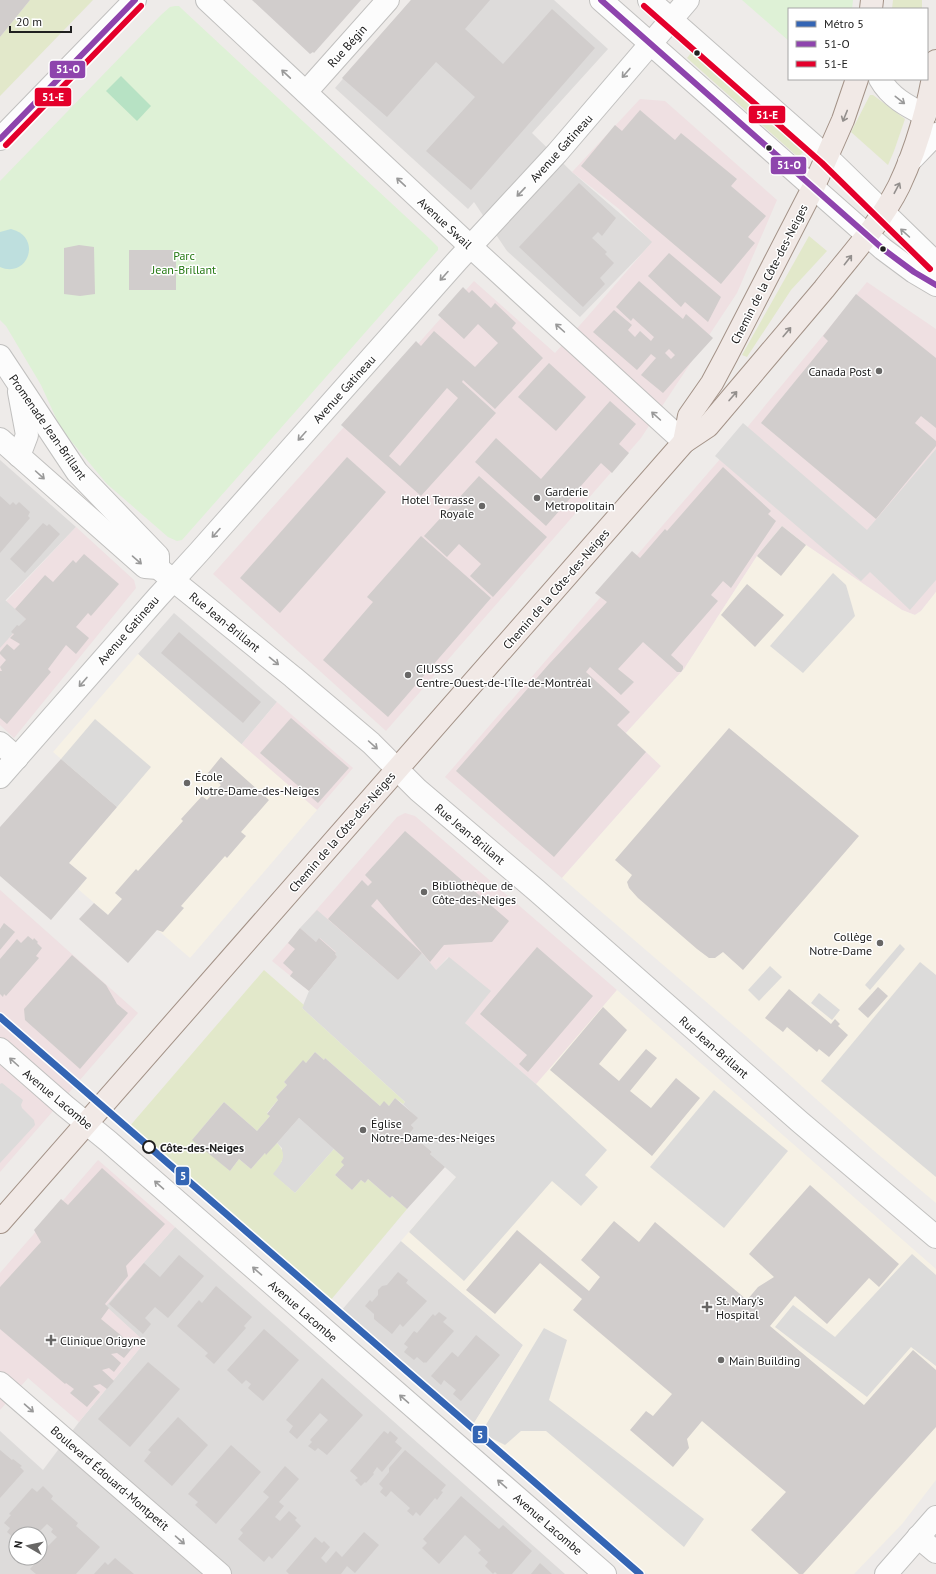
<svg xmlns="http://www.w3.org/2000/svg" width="936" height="1574" font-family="'PT Sans',sans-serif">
<rect width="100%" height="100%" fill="#eeebe9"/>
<g fill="#dddbda" fill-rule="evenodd">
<polygon points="411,0 554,0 608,49 532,133 572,172 653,242 580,317 507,251 474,202 468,209 335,88"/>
<polygon points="0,460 76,527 0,606"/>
<polygon points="174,613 277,702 241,745 138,654"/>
<path d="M175,1227L565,1574H0V1431L43,1470L79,1422L145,1342L105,1306ZM16,1534H40V1558H16Z"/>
<polygon points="401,1241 523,1345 474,1423 341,1311"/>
</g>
<g fill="#efe0e2">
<polygon points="640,99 665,101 777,200 737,293 641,438 386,731 213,574 474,281 555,353 588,316 652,242 619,209 572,172"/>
<polygon points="867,282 936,329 936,592 921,611 915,615 902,610 806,545 782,526 757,556 684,669 626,733 661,766 562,878 445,777 740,436"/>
<polygon points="76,527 134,580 136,588 14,738 0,725 0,608"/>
<polygon points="277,702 353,768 317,810 241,745"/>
<polygon points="405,813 415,816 617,990 537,1085 465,1023 448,957 436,970 398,980 337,957 309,991 272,961 397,817"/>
<polygon points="0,890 138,1013 0,1172"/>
<polygon points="98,1160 175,1227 106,1306 145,1342 79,1422 28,1378 0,1410 0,1273"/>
</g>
<g fill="#f6f1e5">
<polygon points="782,526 806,545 902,610 915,615 921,611 936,592 936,1203 873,1150 747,1037 562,878 661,766 626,733 684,669 757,556"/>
<polygon points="138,654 317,810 190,958 122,899 108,915 78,889 87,878 69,863 117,807 53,752"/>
<polygon points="617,990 936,1269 936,1480 902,1524 854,1574 647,1574 474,1423 523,1345 401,1241"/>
</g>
<g fill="#dcdbda">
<polygon points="743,423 867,530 936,449 936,580 910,610 870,572 861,581 715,456"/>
<polygon points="833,573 846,585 855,616 803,673 770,646"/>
<polygon points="4,599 26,619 0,648 0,604"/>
<polygon points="95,719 151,767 117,807 61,759"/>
<polygon points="317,910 398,980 422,953 436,970 449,957 491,991 465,1023 537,1085 607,1150 585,1175 598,1187 581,1206 552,1181 464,1281 409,1232 456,1177 430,1154 432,1152 410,1133 414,1128 411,1125 417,1118 403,1104 405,1102 302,1008 309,991 337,957 335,954 336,952 320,938 316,942 300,928"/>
<polygon points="900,944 905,949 870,990 865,985"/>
<polygon points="920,962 936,975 936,1177 821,1081"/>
<polygon points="770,966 782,977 759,1001 748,990"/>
<polygon points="819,993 840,1010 832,1020 811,1003"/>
<polygon points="2,1083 23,1100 21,1105 22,1108 34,1120 35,1125 0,1163 0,1084"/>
<polygon points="714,1090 788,1151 724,1228 650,1167"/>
<polygon points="299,1118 334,1149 295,1193 272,1174 282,1161 282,1148 277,1143"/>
<polygon points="912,1254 936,1275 936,1366 911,1347 867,1397 775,1327 793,1305 835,1337"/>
<polygon points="544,1328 567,1340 549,1400 704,1519 684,1547 546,1431 521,1431 505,1445 481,1433"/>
</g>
<g fill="#e2e8ca">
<polygon points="30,0 93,0 0,96 0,37"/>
<polygon points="893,0 922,0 922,9 892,9"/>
<polygon points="691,53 804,151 798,157 687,58"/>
<polygon points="870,95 873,95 905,119 894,151 888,165 851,132"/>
<polygon points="809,236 827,251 791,290 747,357 742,355"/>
<path d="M264,970L304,1005L302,1008L405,1102L403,1104L395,1098L389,1106L384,1102L380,1106L325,1058L324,1060L315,1052L306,1063L303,1061L284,1082L287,1085L276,1097L278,1100L267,1113L270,1116L257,1131L224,1102L193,1139L230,1171L239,1159L251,1169L265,1153L266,1154L277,1143C289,1156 281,1163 273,1174L295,1193L334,1149L344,1158V1165L335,1175L352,1190L361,1180L365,1183L368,1179L390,1198L392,1196L407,1209L330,1301L129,1127Z"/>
</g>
<g fill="#def1d6">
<polygon points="742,0 853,0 852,9 789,9 789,41"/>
<polygon points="175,6 179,6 182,9 431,240 438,247 438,250 182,540 177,541 168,537 107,484 61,429 41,385 6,326 0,320 0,181 161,15 170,7"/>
</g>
<polygon fill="#b7e2c4" points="121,76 151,106 137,121 106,91"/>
<path fill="#bedfde" d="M11,229C43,237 28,279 0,267V232Z"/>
<g fill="#d1cdcc" fill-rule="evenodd">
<polygon points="0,0 30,0 0,37"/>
<polygon points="252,0 361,0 314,53 313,52 310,54"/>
<polygon points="411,0 490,0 465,29 503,64 552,9 595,48 471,190 426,151 475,97 436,62 387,117 342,78"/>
<polygon points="640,110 675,140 681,133 737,179 731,186 766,216 748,237 755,243 721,284 581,166 615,125 622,131"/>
<polygon points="579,183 616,218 602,236 598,232 592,238 607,252 605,254 614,263 600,278 605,284 583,307 519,247"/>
<polygon points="79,245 94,247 95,294 80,296 64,294 64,248"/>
<rect x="129" y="250" width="47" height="40"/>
<polygon points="669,253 721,297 708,322 685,302 681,307 648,276"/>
<path d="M639,281L683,319L686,314L713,338L663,393L641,375L656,358L651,354L637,370L593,332L614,310L632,325L628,330L635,337L640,331L651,341L654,337L633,318L631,321L616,307ZM669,349L675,355L671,359L665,353Z"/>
<path d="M463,287L469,293L472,290L491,308L495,303L516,323L512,328L543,358L495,409L463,380L462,382L496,413L421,496L341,425L416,341L421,346L434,331L475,367L498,343L478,324L464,339L438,315ZM447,388L458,398L400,466L389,456Z"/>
<polygon points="856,294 936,358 936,428 921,416 915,423 936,441 936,446 876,519 761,423 828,341 823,336"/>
<polygon points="549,363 586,397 556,431 518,397"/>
<polygon points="610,401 636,424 619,444 629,453 612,473 601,463 546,526 475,462 496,438 541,479"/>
<polygon points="347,457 386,492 280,613 240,578"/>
<polygon points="723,467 771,511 768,514 776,521 731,588 723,581 711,595 718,601 671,655 683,666 683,669 681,672 677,672 643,642 618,669 634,682 621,695 590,667 586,672 630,712 617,725 646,752 554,857 456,771 549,664 607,602 595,593 632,551 640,558 665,529 667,531"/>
<polygon points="479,476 547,537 493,597 470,576 481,564 459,544 447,557 424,536"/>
<polygon points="0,496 10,505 13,502 16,505 19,502 30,512 28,516 30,518 0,553"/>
<polygon points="43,523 47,526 49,524 60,534 25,573 10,559"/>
<polygon points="782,526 806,545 781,576 757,556"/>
<polygon points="421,536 491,598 388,717 323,660 373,602 367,597"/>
<polygon points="84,554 119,584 91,616 88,613 76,627 89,638 76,654 66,645 48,669 51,672 7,724 0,718 0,671 2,671 0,667 6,660 0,654 0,652 7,644 14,650 20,644 10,638 14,634 11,632 17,625 19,626 26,619 15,609 45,575 53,582 73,560 76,563"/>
<polygon points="747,584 784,615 755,647 721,615"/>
<polygon points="179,632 261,702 243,723 161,653"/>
<polygon points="291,718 349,768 318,803 260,753"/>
<polygon points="729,728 859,836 743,970 723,952 715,958 709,958 697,949 638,898 629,888 627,882 632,875 615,860"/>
<polygon points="221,757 269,800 241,832 246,836 227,858 225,856 181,906 184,908 163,932 157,930 128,963 79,919 94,903 108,915 122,899 115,893 136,869 138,871 183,821 181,819 202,796 207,800 221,785 208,773"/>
<polygon points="61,759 117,807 69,863 87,878 51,920 0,876 0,827"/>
<polygon points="405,831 509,921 492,942 444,945 430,962 377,899 371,906 422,953 398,980 328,919 362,880 368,886 372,882 365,875"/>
<polygon points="4,923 15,932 0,950 0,929"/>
<polygon points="300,928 316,942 319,938 336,953 335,954 337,957 309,991 290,976 293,972 283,963 295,949 288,943"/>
<polygon points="28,936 33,940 34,938 38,942 37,943 42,948 36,956 39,958 6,996 4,994 3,997 0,994 0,959 17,939 21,943"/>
<polygon points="537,947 593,996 528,1072 519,1064 527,1055 480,1014"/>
<polygon points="72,955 106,985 117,1004 128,1013 80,1069 25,1020 24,1009"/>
<polygon points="878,987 888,996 868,1018 858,1009"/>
<polygon points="789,989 831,1024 835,1019 840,1024 838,1026 848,1035 829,1057 819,1049 817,1052 787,1027 783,1032 765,1018"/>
<polygon points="603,1007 627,1030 599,1064 619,1081 646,1049 657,1058 630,1091 651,1108 676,1078 700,1098 652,1156 550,1070"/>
<polygon points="315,1052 324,1060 325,1058 380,1106 384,1101 389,1106 395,1098 418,1118 411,1125 414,1128 410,1133 432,1152 430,1154 445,1167 407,1209 392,1196 390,1198 368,1179 365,1183 361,1180 352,1190 335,1175 344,1165 341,1162 344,1158 299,1118 277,1143 266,1155 265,1153 251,1169 239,1159 230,1171 192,1140 224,1102 257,1131 270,1116 267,1114 278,1100 276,1097 287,1085 284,1082 303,1060 306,1063"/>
<polygon points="102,1168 165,1224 126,1266 128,1276 105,1304 109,1308 101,1319 134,1346 124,1358 117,1353 111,1354 121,1363 114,1372 109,1368 102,1370 114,1381 107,1389 100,1384 93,1386 100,1392 87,1407 70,1393 74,1389 66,1383 65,1384 0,1329 0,1287 41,1242 34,1230 61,1199 68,1205"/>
<polygon points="810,1185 899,1264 879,1287 869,1278 827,1324 795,1296 770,1326 864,1405 913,1350 936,1370 936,1427 803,1574 799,1574 751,1530 786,1492 702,1421 687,1439 689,1448 673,1467 630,1430 646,1411 653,1416 672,1394 573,1310 582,1299 540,1263 495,1314 466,1290 517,1230 589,1291 600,1277 581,1260 614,1221 639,1242 655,1222 747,1300 758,1287 774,1277 749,1254"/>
<polygon points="179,1255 204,1276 168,1318 155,1307 145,1318 151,1324 143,1334 109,1304 144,1263 160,1277"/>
<polygon points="398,1272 408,1280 406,1283 427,1301 403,1327 400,1324 392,1334 374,1319 374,1314 365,1306 370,1300 372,1302 378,1295 378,1290 382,1286 387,1285"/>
<polygon points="216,1286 252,1317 244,1326 246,1328 214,1364 205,1356 208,1353 177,1326 199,1300 202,1303"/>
<polygon points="439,1312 447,1318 443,1322 454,1331 426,1363 425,1362 424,1363 417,1357 414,1360 404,1352 408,1347 404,1344 414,1331 417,1333 433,1314 435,1316"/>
<polygon points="264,1329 299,1360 263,1401 248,1388 251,1384 246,1380 242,1384 227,1370"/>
<polygon points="476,1335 500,1355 461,1401 453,1394 456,1390 444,1380 441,1385 431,1376 452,1352 458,1357"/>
<polygon points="148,1362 180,1389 130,1447 98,1419"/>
<polygon points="322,1378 363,1415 327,1455 318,1448 315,1451 308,1446 312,1442 310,1440 328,1420 320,1413 297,1439 289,1432 293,1426 286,1420"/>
<polygon points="178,1417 208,1445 172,1486 144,1461 151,1452 148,1450"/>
<polygon points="384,1431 388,1434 390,1431 398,1438 395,1442 402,1448 382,1472 377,1467 373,1473 374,1474 366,1483 365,1482 361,1486 355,1480 358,1478 350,1471"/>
<polygon points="231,1445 261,1472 216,1524 195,1505 198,1502 188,1494"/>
<polygon points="0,1450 12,1460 13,1459 22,1466 20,1467 24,1471 0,1498"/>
<polygon points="405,1450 446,1485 441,1491 443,1492 437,1500 435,1498 420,1516 416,1512 413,1516 407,1511 410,1508 391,1491 386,1497 380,1492 383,1488 379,1484 389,1472 389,1468"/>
<polygon points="285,1466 299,1479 279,1502 284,1506 275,1517 280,1521 289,1511 297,1518 295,1520 301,1526 272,1559 269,1556 264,1562 238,1539 243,1533 240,1530 269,1497 263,1492"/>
<polygon points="43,1486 53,1496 51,1499 78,1523 76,1526 100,1547 76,1574 36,1574 30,1569 44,1553 42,1552 57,1537 51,1532 53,1529 47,1524 39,1532 44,1536 40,1540 40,1534 16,1534 16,1549 10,1543 14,1538 7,1532 10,1528 4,1523 11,1515 9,1514 32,1488 37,1492"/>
<polygon points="461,1496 499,1529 503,1525 532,1551 512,1574 497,1574 495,1572 493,1574 485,1566 488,1562 478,1553 481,1550 465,1535 439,1564 422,1548 427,1543 423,1539"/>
<polygon points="364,1532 379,1545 355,1573 347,1566 341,1574 289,1574 286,1571 315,1537 322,1543 324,1541 330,1547 321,1558 326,1563 336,1551 342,1557"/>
<polygon points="115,1558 134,1574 94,1574 105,1562 108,1565"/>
<polygon points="540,1563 552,1574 531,1574"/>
</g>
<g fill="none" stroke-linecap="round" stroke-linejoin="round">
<defs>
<g id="minor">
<polyline points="207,0 471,247 684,442"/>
<polyline points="601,0 883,249 914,272 936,285"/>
<polyline points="649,0 827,157 936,263"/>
<path d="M880,79C890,97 907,106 925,115"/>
<polyline points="306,92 388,0"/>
<polyline points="0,139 135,0"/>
<polyline points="909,162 936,134"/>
<polyline points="0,356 77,472 158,556 158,568"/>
<polyline points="0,439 145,567 158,568 293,677 371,743 418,790 536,890 800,1122 936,1237"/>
<polyline points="19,456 27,435 19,392"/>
<polyline points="0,743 17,758"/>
<polyline points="0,777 157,598 199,552 457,261 557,153 688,0"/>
<polyline points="0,1049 65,1106 108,1141 605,1574"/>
<polyline points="0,1383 220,1574"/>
<polyline points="918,1537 936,1552"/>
<polyline points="886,1574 936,1517"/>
</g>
<g id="major">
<polyline points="871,9 872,0"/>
<polyline points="684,442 689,416 712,383 727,355 813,188 843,120 857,79"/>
<path d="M0,1222L684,442L708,426C747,380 785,335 824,289C850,256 880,224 899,186C918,146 929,104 936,61"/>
</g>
</defs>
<use href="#minor" stroke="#c1c0bf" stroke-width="24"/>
<use href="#major" stroke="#a39287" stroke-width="24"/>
<use href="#minor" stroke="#fcfcfc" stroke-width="22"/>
<use href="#major" stroke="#f1e9e6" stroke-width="22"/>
<defs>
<g id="bus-1">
<polyline points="601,0 883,249 914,272 936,285"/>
<polyline points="0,139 135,0"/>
</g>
<g id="bus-2">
<polyline points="644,6 822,163 930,269"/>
<polyline points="6,145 141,6"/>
</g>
</defs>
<use href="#bus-1" stroke="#fff" stroke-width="9"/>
<use href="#bus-2" stroke="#fff" stroke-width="9"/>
<use href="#bus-1" stroke="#8e44ad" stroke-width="6"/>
<use href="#bus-2" stroke="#e4002b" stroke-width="6"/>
<defs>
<polyline id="metro-1" points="0,1017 640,1574"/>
</defs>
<use href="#metro-1" stroke="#fff" stroke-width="10"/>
<use href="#metro-1" stroke="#3465b4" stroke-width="7"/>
</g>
<defs><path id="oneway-shaft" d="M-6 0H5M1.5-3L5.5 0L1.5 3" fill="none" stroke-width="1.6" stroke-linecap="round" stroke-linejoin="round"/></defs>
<g stroke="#999">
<use href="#oneway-shaft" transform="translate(626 73) rotate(131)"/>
<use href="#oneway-shaft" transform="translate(286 74) rotate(-137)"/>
<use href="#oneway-shaft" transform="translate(900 100) rotate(38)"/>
<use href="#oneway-shaft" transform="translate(401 182) rotate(-137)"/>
<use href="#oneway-shaft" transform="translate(521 192) rotate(133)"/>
<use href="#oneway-shaft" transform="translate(905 233) rotate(-138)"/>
<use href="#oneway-shaft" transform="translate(444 276) rotate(132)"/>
<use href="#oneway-shaft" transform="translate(560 328) rotate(-138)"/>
<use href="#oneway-shaft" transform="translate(656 416) rotate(-138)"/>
<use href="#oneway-shaft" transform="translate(302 436) rotate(132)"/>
<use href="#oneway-shaft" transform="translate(40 475) rotate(42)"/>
<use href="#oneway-shaft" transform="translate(216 533) rotate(132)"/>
<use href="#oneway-shaft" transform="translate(137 560) rotate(41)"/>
<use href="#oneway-shaft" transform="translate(274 661) rotate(39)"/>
<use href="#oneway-shaft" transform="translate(83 682) rotate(131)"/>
<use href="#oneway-shaft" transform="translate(373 745) rotate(42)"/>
<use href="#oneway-shaft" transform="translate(14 1062) rotate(-138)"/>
<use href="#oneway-shaft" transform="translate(159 1185) rotate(-139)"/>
<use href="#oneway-shaft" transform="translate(257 1271) rotate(-139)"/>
<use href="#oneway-shaft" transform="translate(404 1399) rotate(-139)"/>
<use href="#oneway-shaft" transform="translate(29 1408) rotate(41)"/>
<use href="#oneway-shaft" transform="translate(502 1484) rotate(-139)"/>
<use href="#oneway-shaft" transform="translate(180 1540) rotate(41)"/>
</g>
<g stroke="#938f8d">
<use href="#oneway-shaft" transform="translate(845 116) rotate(112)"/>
<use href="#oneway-shaft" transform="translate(897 188) rotate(-62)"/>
<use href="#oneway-shaft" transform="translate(848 260) rotate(-52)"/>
<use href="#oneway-shaft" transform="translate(787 332) rotate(-50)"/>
<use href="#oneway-shaft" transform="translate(733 396) rotate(-49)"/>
</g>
<g fill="#202020" stroke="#fff" stroke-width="1.5">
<circle cx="697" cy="53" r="3.5"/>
<circle cx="769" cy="148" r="3.5"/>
<circle cx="883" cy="249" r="3.5"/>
</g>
<g fill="#686766" stroke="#fff" stroke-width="1.5">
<circle cx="879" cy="371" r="4"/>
<circle cx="537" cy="498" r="4"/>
<circle cx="482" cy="506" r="4"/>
<circle cx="408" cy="675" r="4"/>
<circle cx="187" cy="783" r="4"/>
<circle cx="424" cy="892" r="4"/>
<circle cx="880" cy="943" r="4"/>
<circle cx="363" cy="1130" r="4"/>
<path d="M705 1301h4v4h4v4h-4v4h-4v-4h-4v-4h4z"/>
<path d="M49 1334h4v4h4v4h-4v4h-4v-4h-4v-4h4z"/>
<circle cx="721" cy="1360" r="4"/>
</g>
<circle fill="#fff" stroke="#202020" stroke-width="2" cx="149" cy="1147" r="6"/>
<g text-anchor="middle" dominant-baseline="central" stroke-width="3" stroke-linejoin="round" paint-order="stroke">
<g font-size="12" fill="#202020" stroke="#fff">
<text transform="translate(347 46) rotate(-48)">Rue Bégin</text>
<text transform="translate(561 148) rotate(-48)">Avenue Gatineau</text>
<text transform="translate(445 223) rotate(43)">Avenue Swail</text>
<text transform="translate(769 274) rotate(-63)">Chemin de la Côte-des-Neiges</text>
<text transform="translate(344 389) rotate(-48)">Avenue Gatineau</text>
<text transform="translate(48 427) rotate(55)">Promenade Jean-Brillant</text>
<text transform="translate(556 589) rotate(-49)">Chemin de la Côte-des-Neiges</text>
<text transform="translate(225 622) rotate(39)">Rue Jean-Brillant</text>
<text transform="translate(128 630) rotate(-49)">Avenue Gatineau</text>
<text transform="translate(342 832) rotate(-49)">Chemin de la Côte-des-Neiges</text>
<text transform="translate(470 834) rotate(40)">Rue Jean-Brillant</text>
<text transform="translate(714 1047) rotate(41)">Rue Jean-Brillant</text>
<text transform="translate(58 1099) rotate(40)">Avenue Lacombe</text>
<text transform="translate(303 1311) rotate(41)">Avenue Lacombe</text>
<text transform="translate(110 1478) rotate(41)">Boulevard Édouard-Montpetit</text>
<text transform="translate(548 1524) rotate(41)">Avenue Lacombe</text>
</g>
<g font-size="12" fill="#257913" stroke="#fff">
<text x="184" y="255">Parc<tspan x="184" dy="14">Jean-Brillant</tspan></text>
</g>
<g font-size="12" fill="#202020" stroke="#fff" text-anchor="start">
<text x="871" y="371" text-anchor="end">Canada Post</text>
<text x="545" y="491">Garderie<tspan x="545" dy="14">Metropolitain</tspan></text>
<text x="474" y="499" text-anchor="end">Hotel Terrasse<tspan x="474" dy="14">Royale</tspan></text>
<text x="416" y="668">CIUSSS<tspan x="416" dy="14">Centre-Ouest-de-l'Île-de-Montréal</tspan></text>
<text x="195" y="776">École<tspan x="195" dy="14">Notre-Dame-des-Neiges</tspan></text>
<text x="432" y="885">Bibliothèque de<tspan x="432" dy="14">Côte-des-Neiges</tspan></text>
<text x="872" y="936" text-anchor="end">Collège<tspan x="872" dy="14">Notre-Dame</tspan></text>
<text x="371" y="1123">Église<tspan x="371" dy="14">Notre-Dame-des-Neiges</tspan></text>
<text x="716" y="1300">St. Mary's<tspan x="716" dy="14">Hospital</tspan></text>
<text x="60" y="1340">Clinique Origyne</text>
<text x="729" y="1360">Main Building</text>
</g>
<g font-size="12" font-weight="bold" fill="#202020" stroke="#fff" text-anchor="start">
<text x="160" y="1147">Côte-des-Neiges</text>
</g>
</g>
<g stroke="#fff" stroke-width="1.5">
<rect x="49" y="60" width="37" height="19" rx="4" fill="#8e44ad"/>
<rect x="34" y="87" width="38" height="20" rx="4" fill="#e4002b"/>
<rect x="748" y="105" width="38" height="19" rx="4" fill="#e4002b"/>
<rect x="770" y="156" width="37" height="19" rx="4" fill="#8e44ad"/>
<rect x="175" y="1166" width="15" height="20" rx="4" fill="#3465b4"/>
<rect x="472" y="1425" width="16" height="19" rx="4" fill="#3465b4"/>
</g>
<g font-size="11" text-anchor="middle" font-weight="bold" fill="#fff">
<text x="68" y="73">51-O</text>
<text x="53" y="101">51-E</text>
<text x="767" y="119">51-E</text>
<text x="789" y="169">51-O</text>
<text x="183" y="1180">5</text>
<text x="480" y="1439">5</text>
</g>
<rect x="788" y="8" width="140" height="72" fill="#ffffff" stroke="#a6a6a6"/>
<rect x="796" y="21" width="20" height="6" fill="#3465b4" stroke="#a6a6a6"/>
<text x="824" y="28" font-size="12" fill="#202020">Métro 5</text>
<rect x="796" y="41" width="20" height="6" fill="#8e44ad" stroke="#a6a6a6"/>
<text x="824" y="48" font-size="12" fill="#202020">51-O</text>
<rect x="796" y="61" width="20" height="6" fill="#e4002b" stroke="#a6a6a6"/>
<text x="824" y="68" font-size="12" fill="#202020">51-E</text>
<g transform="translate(28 1546) rotate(279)"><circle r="19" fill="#ffffff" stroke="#a6a6a6"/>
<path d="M0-3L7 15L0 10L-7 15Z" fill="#686766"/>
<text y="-6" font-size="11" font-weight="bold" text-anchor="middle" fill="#202020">N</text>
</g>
<path d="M10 26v6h61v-6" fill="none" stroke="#202020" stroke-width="2"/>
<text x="16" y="26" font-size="12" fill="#202020" stroke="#ffffff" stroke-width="3" paint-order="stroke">20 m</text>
</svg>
